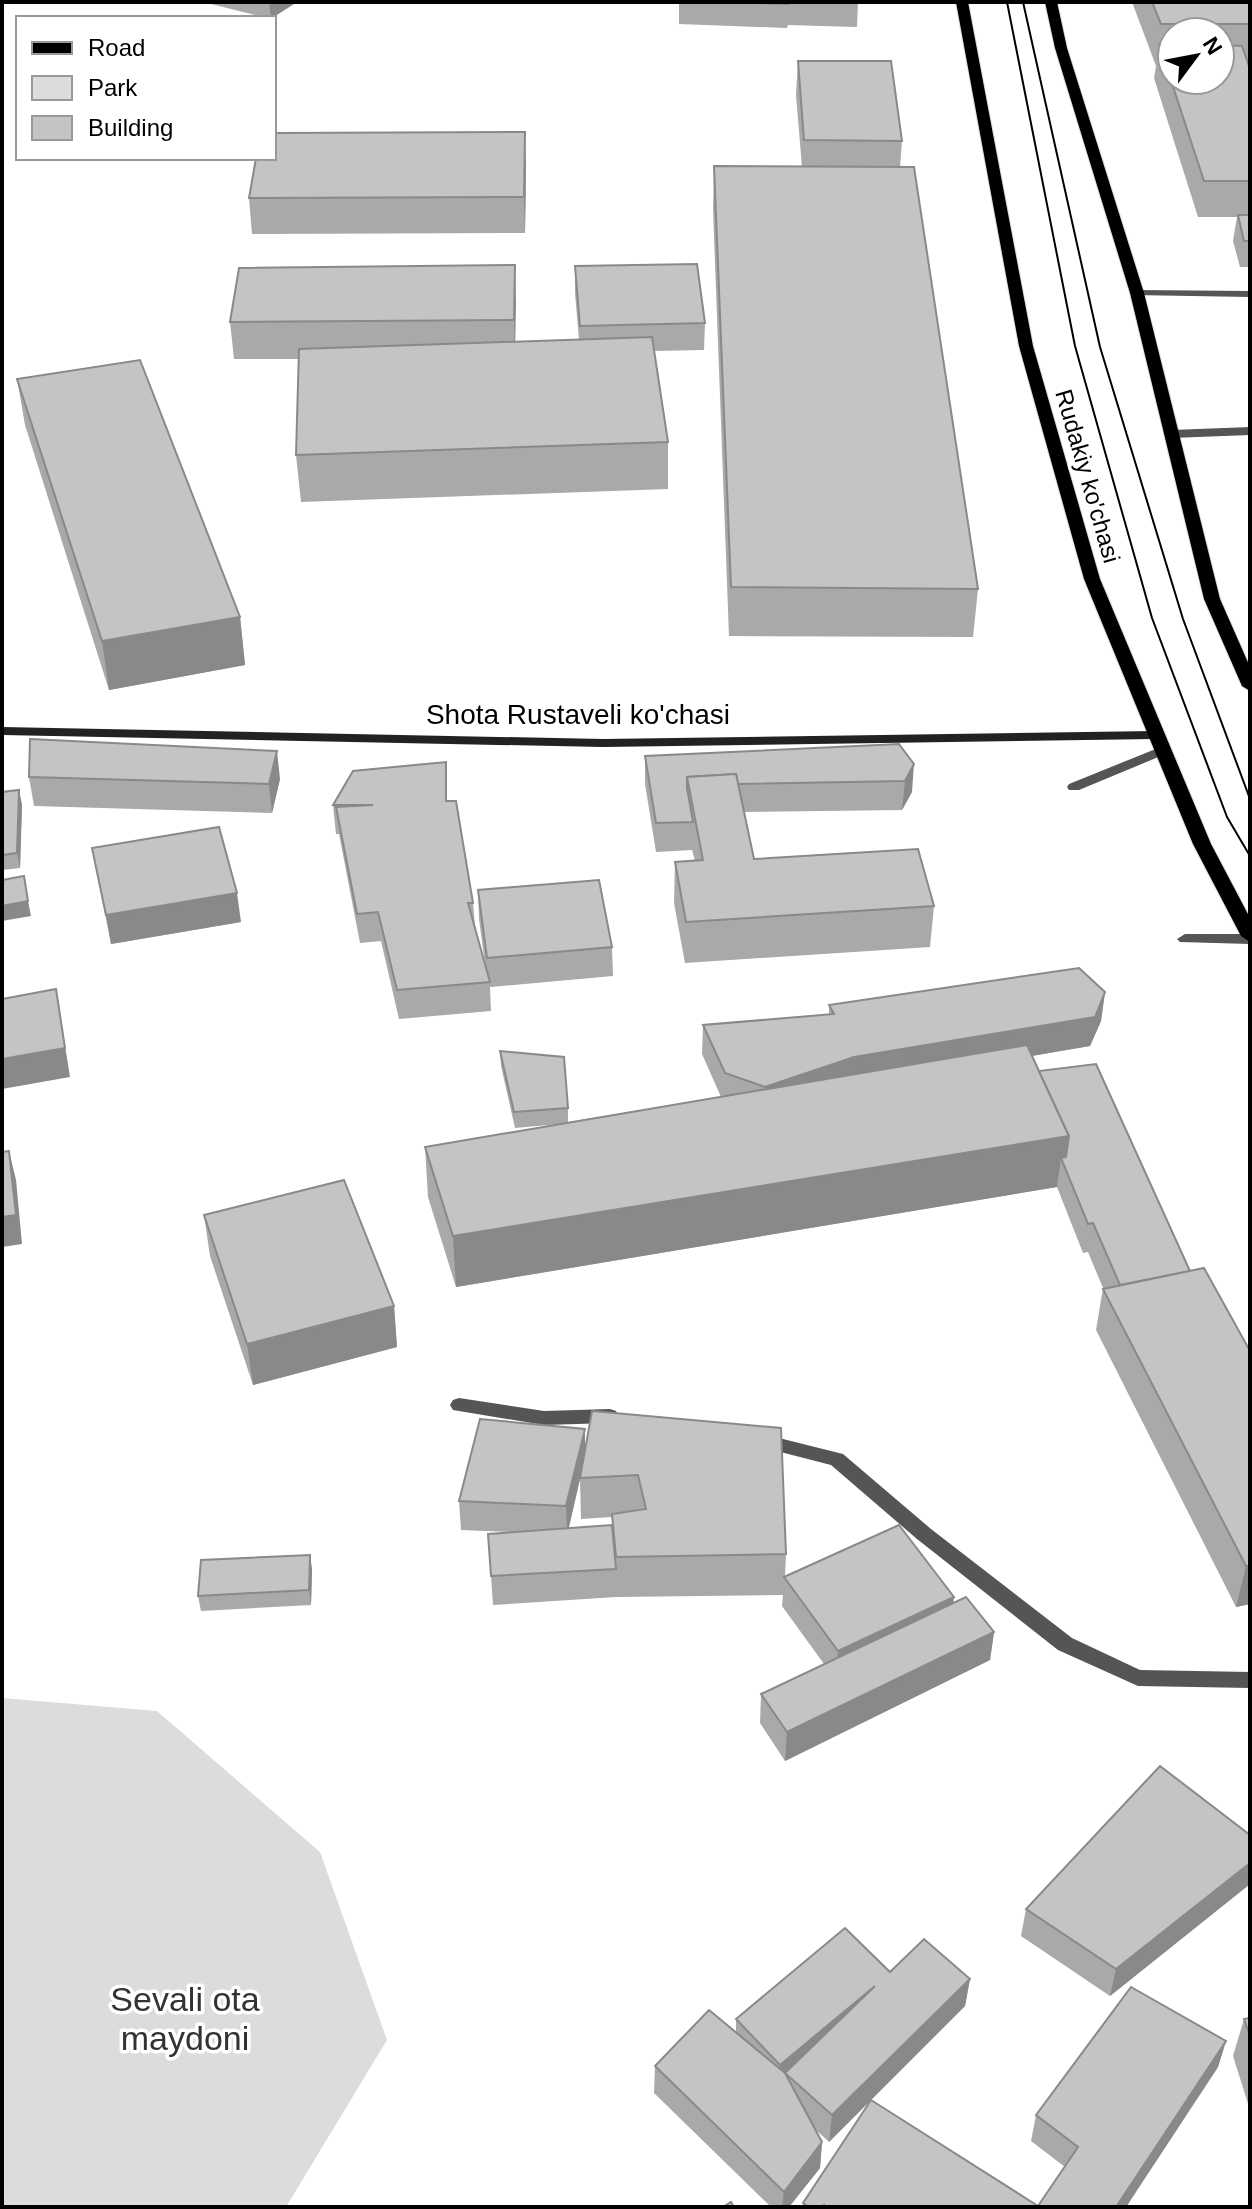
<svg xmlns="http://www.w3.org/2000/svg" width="1252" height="2209" font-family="Arial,sans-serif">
<rect width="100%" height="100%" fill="#fff"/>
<polygon fill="#dcdcdc" points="2,1698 157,1711 320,1852 387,2040 286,2207 2,2207"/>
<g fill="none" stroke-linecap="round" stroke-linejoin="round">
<defs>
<g id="primary">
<polygon points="956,2 968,2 1033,346 1100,579 1211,844 1250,918 1250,942 1241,936 1193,844 1084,579 1019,346"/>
<polygon points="1045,2 1057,2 1067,48 1144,293 1220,599 1250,667 1250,691 1242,686 1204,599 1130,293 1055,48"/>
</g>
</defs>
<use href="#primary" stroke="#dbdbdb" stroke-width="2"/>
<g fill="#555" fill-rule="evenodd">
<polygon points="1137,290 1250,291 1250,297 1133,295 1133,291"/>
<polygon points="1250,427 1250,435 1172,438 1166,434 1172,430"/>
<polygon points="1163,746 1170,750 1168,753 1079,790 1069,790 1067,787 1069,784"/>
<polygon points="1185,934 1250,934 1250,944 1180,942 1177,939"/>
<polygon points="459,1398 544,1411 610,1409 616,1411 619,1416 616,1421 610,1423 544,1425 453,1410 450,1405 453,1400"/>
<polygon points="763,1434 843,1454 931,1529 1072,1638 1140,1670 1250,1672 1250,1688 1138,1686 1058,1650 917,1539 831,1465 757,1446 754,1441 757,1436"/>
</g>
<polygon fill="#222" fill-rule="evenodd" points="2,727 603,739 1155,731 1162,735 1155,739 603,747 2,735"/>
<use href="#primary" fill="#000" fill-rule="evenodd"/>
<g stroke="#000" stroke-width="2">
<polyline points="1007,2 1075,346 1152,618 1227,817 1250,856"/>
<polyline points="1023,2 1100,347 1183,619 1250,799"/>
</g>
</g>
<g fill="#a9a9a9" fill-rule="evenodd">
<polygon points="203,2 297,2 272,18 267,18"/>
<rect x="557" y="2" width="90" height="2"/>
<polygon points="679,2 858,2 857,27 788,25 787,28 679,24"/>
<path d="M1132,2H1250V65H1249L1250,69V267H1240L1233,241L1237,217H1198L1154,78L1156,66ZM1172,32H1220V80H1172Z"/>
<polygon points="798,61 902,141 900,167 978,589 973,637 729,636 713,210 714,166 802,167 796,95"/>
<polygon points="526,167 525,233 252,234 249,198"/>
<polygon points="515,265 515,342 579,340 575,293 575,266 705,323 704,350 654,351 668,442 668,489 301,502 296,455 299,359 234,359 230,322"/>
<polygon points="17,379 240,617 245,665 109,690 25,425"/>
<polygon points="899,744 912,792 902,810 744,812 754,859 934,906 930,947 685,963 674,903 675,862 695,861 692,850 656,852 645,784 645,756"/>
<polygon points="29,777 280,779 272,813 34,806"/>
<polygon points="19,790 22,805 20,868 2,870 2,792"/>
<polygon points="448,801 473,903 475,926 485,964 479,919 478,890 612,947 613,976 490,987 491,1011 399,1019 381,941 360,943 339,834 336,834 333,805"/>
<polygon points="92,848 241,922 111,944"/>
<polygon points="1105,992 1101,1021 1090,1046 1032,1056 1039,1071 1250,1351 1250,1604 1236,1607 1096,1330 1103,1288 1088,1252 1083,1253 1057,1187 456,1287 428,1197 425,1147 559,1124 515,1128 501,1066 500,1051 568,1108 568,1122 721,1097 702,1054 703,1025 829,1014 829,1005"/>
<polygon points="204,1215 394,1306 397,1347 253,1385 210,1256"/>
<path d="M592,1411L786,1554L785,1577L954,1597L953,1603L994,1632L990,1660L785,1761L760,1723L761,1694L824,1664L782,1606L783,1595L616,1597L493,1605L488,1534L512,1532L461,1530L459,1501L585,1429V1450ZM580,1479L581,1519L612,1517V1525L569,1528Z"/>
<polygon points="310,1555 312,1570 311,1605 201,1611 198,1596"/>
<polygon points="1250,1835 1250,1884 1110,1996 1021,1936 1026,1909"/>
<polygon points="890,1972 970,1979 965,2006 871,2100 1038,2206 1065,2167 1031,2141 1036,2115 1226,2041 1218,2067 1126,2207 802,2207 803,2203 871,2100 829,2142 815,2129 822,2142 820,2168 789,2207 771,2207 654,2093 655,2066 736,2032 736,2019"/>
<polygon points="1250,2018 1250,2110 1233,2056 1244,2019"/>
</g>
<g fill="#898989">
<polygon points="269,2 297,2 272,18 271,18"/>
<polygon points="525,132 526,167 525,233 524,197"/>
<polygon points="515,265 516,302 515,357 514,320"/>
<polygon points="240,617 245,665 109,690 102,641"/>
<polygon points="277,751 280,779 272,813 269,784"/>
<polygon points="914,764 912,792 902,810 905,781"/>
<polygon points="19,790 22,805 20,868 17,853"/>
<polygon points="237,893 241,922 111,944 106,915"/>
<polygon points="28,901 31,916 2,921 2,906"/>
<polygon points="56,989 70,1077 2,1089 2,1059"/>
<polygon points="1105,992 1101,1021 1090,1046 852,1086 764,1117 765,1087 854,1057"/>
<polygon points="1069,1136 1064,1166 1061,1158 1057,1187 456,1287 453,1236"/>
<polygon points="9,1151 16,1180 22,1244 2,1247 2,1217"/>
<polygon points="394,1306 397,1347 253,1385 247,1344"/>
<polygon points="585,1429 585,1458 567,1534 566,1506"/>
<polygon points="310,1555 312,1570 311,1605 309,1590"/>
<polygon points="1246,1566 1250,1566 1250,1604 1236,1607"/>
<polygon points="954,1597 950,1625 835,1680 838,1651"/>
<polygon points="994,1632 990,1660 785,1761 787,1732"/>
<polygon points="1250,1863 1250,1884 1110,1996 1116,1969"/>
<polygon points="970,1979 965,2006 829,2142 832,2115"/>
<polygon points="875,1986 785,2073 778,2091 780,2065"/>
<polygon points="1226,2041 1218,2067 1126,2207 1116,2207"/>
<polygon points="822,2142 820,2168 789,2207 782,2207 784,2192"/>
</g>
<g fill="#c4c4c4" stroke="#898989" stroke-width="2">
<polygon points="727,2 788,2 788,4"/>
<polygon points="1152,2 1250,2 1250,24 1161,24"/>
<polygon points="1159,44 1172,44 1172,80 1220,80 1220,45 1242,46 1250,69 1250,181 1204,181"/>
<polygon points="798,61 891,61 902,141 804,140"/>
<polygon points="525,132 524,197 249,198 256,158 274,158 274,133"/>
<polygon points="714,166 914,167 978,589 731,587"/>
<polygon points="1238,215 1250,215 1250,241 1244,241"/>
<polygon points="697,264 705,323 580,326 575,266"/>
<polygon points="515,265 514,320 230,322 239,268"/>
<polygon points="652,337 668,442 296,455 299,349"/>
<polygon points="140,360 240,617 102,641 17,379"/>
<polygon points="30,739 277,751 269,784 29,777"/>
<polygon points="899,744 914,764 905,781 738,784 736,774 687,777 687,788 693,822 656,823 645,756"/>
<polygon points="446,762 446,801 456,801 473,903 468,903 490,982 397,990 378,912 357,914 336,807 373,805 333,805 353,771"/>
<polygon points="736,774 754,859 918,849 934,906 686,922 675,862 703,860 687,777"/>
<polygon points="19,790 17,853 2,855 2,792"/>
<polygon points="219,827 237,893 106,915 92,848"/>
<polygon points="24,876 28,901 2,906 2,880"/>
<polygon points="599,880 612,947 487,958 478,890"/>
<polygon points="1079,968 1105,992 1095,1017 854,1057 765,1087 725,1073 703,1025 834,1014 829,1005"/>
<polygon points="56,989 65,1048 2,1059 2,999"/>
<polygon points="1027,1045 1069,1136 453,1236 425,1147"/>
<polygon points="500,1051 564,1057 568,1108 514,1112"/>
<polygon points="1096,1064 1190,1271 1120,1285 1093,1223 1088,1224 1061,1158 1066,1157 1069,1136 1039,1071"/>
<polygon points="9,1151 16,1215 2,1217 2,1152"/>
<polygon points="344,1180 394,1306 247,1344 204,1215"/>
<polygon points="1204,1268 1250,1351 1250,1566 1246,1566 1103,1289"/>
<polygon points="592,1411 781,1428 786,1554 616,1557 612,1514 646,1509 638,1475 580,1478"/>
<polygon points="480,1419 585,1429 566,1506 459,1501"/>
<polygon points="612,1525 616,1569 491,1576 488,1534"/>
<polygon points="899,1525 954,1597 838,1651 784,1577"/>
<polygon points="310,1555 309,1590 198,1596 201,1560"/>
<polygon points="966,1597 994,1632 787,1732 761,1694"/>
<polygon points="1160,1766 1250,1835 1250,1863 1116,1969 1026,1909"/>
<polygon points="845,1928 890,1972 924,1939 970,1979 832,2115 785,2073 875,1986 780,2065 736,2019"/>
<polygon points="1131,1987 1226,2041 1116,2207 825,2207 824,2205 821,2207 809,2207 803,2203 871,2100 1038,2206 1078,2147 1036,2115"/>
<polygon points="709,2010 785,2073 822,2142 784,2192 655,2066"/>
<polygon points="1250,2018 1250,2036 1244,2019"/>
<polygon points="731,2202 734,2207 723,2207"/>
</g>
<g text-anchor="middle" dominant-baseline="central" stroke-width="7" stroke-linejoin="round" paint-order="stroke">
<g font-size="24" fill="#000" stroke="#fff">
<text transform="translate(1088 476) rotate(74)">Rudakiy ko'chasi</text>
</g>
<g font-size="28" fill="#000" stroke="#fff">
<text x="578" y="714">Shota Rustaveli ko'chasi</text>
</g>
<g font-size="34" fill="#333" stroke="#fff">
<text x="185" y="1999">Sevali ota<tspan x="185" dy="39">maydoni</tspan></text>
</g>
</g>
<rect width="1252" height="2209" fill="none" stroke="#000000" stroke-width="8"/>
<rect x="16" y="16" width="260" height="144" fill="#ffffff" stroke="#999999" stroke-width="2"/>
<rect x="32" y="42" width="40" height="12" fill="#000000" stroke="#999999" stroke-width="2"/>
<text x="88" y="56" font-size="24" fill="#000000">Road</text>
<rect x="32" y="76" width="40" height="24" fill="#dcdcdc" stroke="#999999" stroke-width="2"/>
<text x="88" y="96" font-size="24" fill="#000000">Park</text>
<rect x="32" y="116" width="40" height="24" fill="#c4c4c4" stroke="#999999" stroke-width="2"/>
<text x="88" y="136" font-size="24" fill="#000000">Building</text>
<g transform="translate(1196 56) rotate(58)"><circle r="38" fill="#ffffff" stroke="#999999" stroke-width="2"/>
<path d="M0-6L14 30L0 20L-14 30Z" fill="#000000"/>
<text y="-12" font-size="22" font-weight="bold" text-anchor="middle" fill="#000000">N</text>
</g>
</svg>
